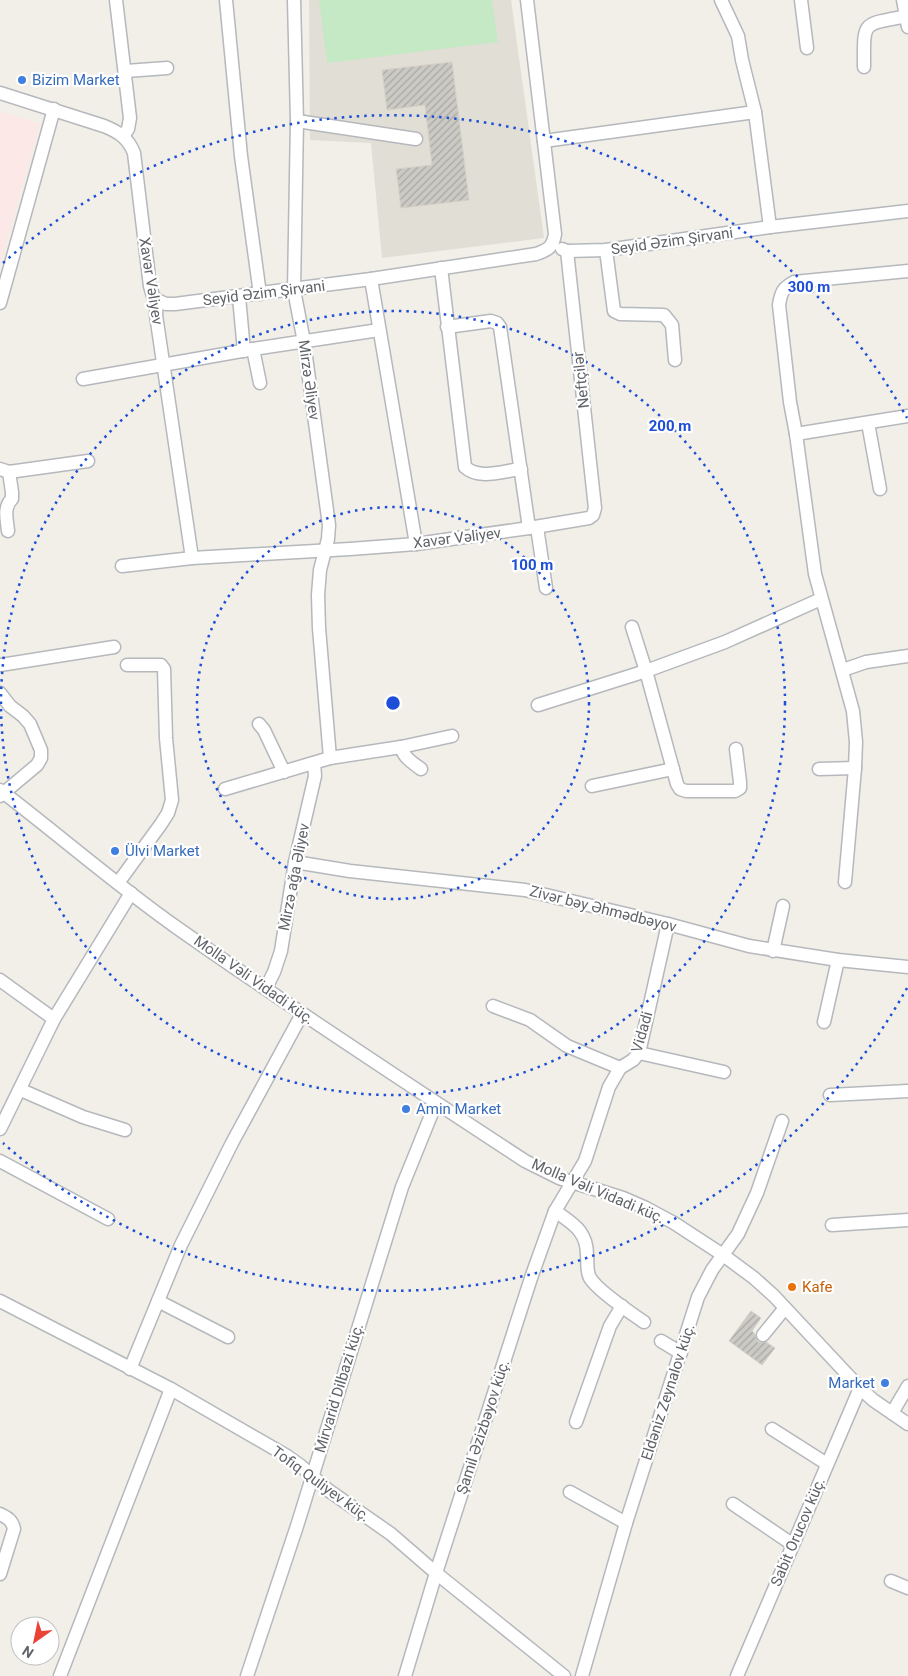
<svg xmlns="http://www.w3.org/2000/svg" width="908" height="1676" font-family="Roboto,sans-serif">
<defs>
<pattern id="building-hatch" width="6" height="6" patternUnits="userSpaceOnUse" patternTransform="scale(1.25)"><rect width="6" height="6" fill="#cccac5"/><path d="M-1 1l2-2M0 6l6-6M5 7l2-2" fill="none" stroke="#a9a8a4"/></pattern>
</defs>
<rect width="100%" height="100%" fill="#f1efe8"/>
<polygon fill="#e1ded6" points="309,0 511,0 544,238 382,258 371,143 310,140"/>
<polygon fill="#fce8e6" points="0,111 40,124 0,266"/>
<polygon fill="#c5e8c5" points="319,0 492,0 498,42 327,63"/>
<g fill="url(#building-hatch)" stroke="#d6d1c6">
<polygon points="452,62 469,200 401,208 396,169 432,165 425,105 387,110 382,70"/>
<polygon points="751,1311 761,1318 752,1331 755,1334 756,1338 758,1342 766,1342 775,1348 762,1365 729,1341"/>
</g>
<g fill="none" stroke-linecap="round" stroke-linejoin="round">
<defs>
<g id="minor">
<polyline points="116,0 130,118 128,129 123,136"/>
<polyline points="226,0 241,156 260,294"/>
<polyline points="294,0 297,121 294,290 304,342 329,525 328,539 320,570 318,595 319,628 330,758"/>
<polyline points="721,0 738,36 742,60 755,112 770,227"/>
<polyline points="801,0 807,48"/>
<polyline points="903,0 908,27"/>
<path d="M864,67C864,20 861,25 907,16"/>
<polyline points="126,71 167,68"/>
<path d="M0,93L104,126C119,132 128,138 134,153L150,286L153,296L157,300L156,315L192,558"/>
<polyline points="297,121 416,139"/>
<polyline points="544,141 755,112"/>
<polyline points="562,249 567,251 606,250 770,227 908,211"/>
<polyline points="606,250 614,311 620,314 664,315 672,325 675,360"/>
<path d="M441,268L465,467C479,480 503,471 521,469"/>
<polyline points="371,279 416,544"/>
<polyline points="239,297 244,351"/>
<path d="M157,300L166,304H175L371,279L536,254C548,250 553,247 555,234L527,0"/>
<polyline points="0,303 54,109"/>
<polyline points="447,327 491,321 497,323 500,327 529,528"/>
<polyline points="253,349 260,383"/>
<polyline points="83,379 253,349 379,330"/>
<polyline points="868,423 880,489"/>
<polyline points="796,434 908,416"/>
<polyline points="0,469 9,472 88,461"/>
<polyline points="537,527 546,588"/>
<path d="M8,531C7,520 3,507 12,499V492L9,472"/>
<polyline points="122,566 192,558 350,549 416,544 529,528 589,518 593,515 595,508 567,251"/>
<polyline points="632,627 646,671 677,784 680,789 686,791 735,791 740,788 740,782 736,749"/>
<polyline points="0,665 114,647"/>
<polyline points="843,670 866,662 908,656"/>
<polyline points="0,693 10,706 23,716 30,724 41,750 41,758 37,765 0,796"/>
<polyline points="538,705 646,671 725,642 821,599"/>
<polyline points="259,724 264,730 284,772"/>
<path d="M401,747C404,758 412,762 421,769"/>
<polyline points="819,769 855,768"/>
<polyline points="592,786 673,769"/>
<polyline points="225,789 330,758 401,747 452,736"/>
<path d="M0,790C59,835 115,884 176,927C291,1008 408,1084 525,1161L559,1178L623,1198L646,1208L674,1223L723,1255L754,1278L774,1296L860,1388L873,1400L908,1424"/>
<polyline points="295,862 350,871 525,890 668,924 749,946 838,960 908,967"/>
<path d="M845,882L855,768L856,742L853,711L815,574L796,434L790,402L779,305C781,292 783,288 794,282L908,271"/>
<polyline points="118,883 161,824 168,813 172,800 166,738 164,669 161,665 127,665"/>
<polyline points="773,951 783,906"/>
<polyline points="0,980 54,1019"/>
<polyline points="266,988 274,972 281,951 295,862 315,776 314,763"/>
<polyline points="493,1006 530,1020 567,1046 620,1068"/>
<polyline points="824,1022 838,960"/>
<polyline points="639,1053 724,1072"/>
<polyline points="21,1090 83,1117 125,1130"/>
<polyline points="830,1095 908,1091"/>
<polyline points="0,1129 54,1019 131,893"/>
<polyline points="0,1161 108,1219"/>
<path d="M555,1211C573,1224 587,1231 587,1255C588,1263 586,1271 590,1278C599,1292 631,1313 644,1322"/>
<polyline points="832,1225 908,1220"/>
<polyline points="0,1301 171,1389 287,1456 301,1466 328,1490 391,1534 436,1573 564,1676"/>
<polyline points="158,1301 228,1337"/>
<polyline points="763,1335 785,1308"/>
<polyline points="661,1341 681,1353"/>
<polyline points="130,1369 181,1245 232,1143 302,1014"/>
<polyline points="892,1413 908,1386"/>
<polyline points="576,1422 610,1326 622,1306"/>
<polyline points="772,1429 827,1464"/>
<polyline points="570,1492 626,1523"/>
<polyline points="733,1504 792,1544"/>
<path d="M0,1514C8,1518 12,1520 14,1529L0,1574"/>
<polyline points="891,1581 908,1588"/>
<polyline points="60,1676 171,1389"/>
<polyline points="247,1676 297,1526 402,1187 436,1103"/>
<polyline points="405,1676 436,1573 531,1278 555,1211 585,1161 609,1087 620,1068 633,1060 639,1053 668,924"/>
<polyline points="582,1676 626,1523 698,1297 712,1270 738,1234 757,1193 782,1121"/>
<polyline points="737,1676 860,1388"/>
</g>
</defs>
<use href="#minor" stroke="#b5b8bc" stroke-width="15"/>
<use href="#minor" stroke="#fff" stroke-width="12"/>
</g>
<g fill="none" stroke="#1d4ed8" stroke-width="2.5" stroke-dasharray="2.5 5">
<circle cx="393" cy="703" r="196"/>
<circle cx="393" cy="703" r="392"/>
<path d="M907 988A588 588 0 0 1 3 1143M3 263A588 588 0 0 1 907 418"/>
</g>
<g fill="#3f7fe0" stroke="#fff" stroke-width="2">
<circle cx="22" cy="80" r="5"/>
<circle cx="115" cy="851" r="5"/>
<circle cx="406" cy="1109" r="5"/>
<circle cx="885" cy="1383" r="5"/>
</g>
<circle fill="#e8710a" stroke="#fff" stroke-width="2" cx="792" cy="1287" r="5"/>
<g text-anchor="middle" dominant-baseline="central" stroke-width="4.5" stroke-linejoin="round" paint-order="stroke">
<g font-size="15" fill="#366cbe" stroke="#fff" text-anchor="start">
<text x="32" y="80">Bizim Market</text>
<text x="125" y="851">Ülvi Market</text>
<text x="416" y="1109">Amin Market</text>
<text x="875" y="1383" text-anchor="end">Market</text>
</g>
<g font-size="15" fill="#5f6368" stroke="#fff">
<text transform="translate(672 241) rotate(-8)">Seyid Əzim Şirvani</text>
<text transform="translate(151 281) rotate(81)">Xavər Vəliyev</text>
<text transform="translate(264 293) rotate(-7)">Seyid Əzim Şirvani</text>
<text transform="translate(309 380) rotate(82)">Mirzə Əliyev</text>
<text transform="translate(581 380) rotate(-96)">Neftçilər</text>
<text transform="translate(457 538) rotate(-7)">Xavər Vəliyev</text>
<text transform="translate(294 877) rotate(-79)">Mirzə ağa Əliyev</text>
<text transform="translate(603 909) rotate(14)">Zivər bəy Əhmədbəyov</text>
<text transform="translate(254 980) rotate(35)">Molla Vəli Vidadi küç.</text>
<text transform="translate(642 1032) rotate(-74)">Vidadi</text>
<text transform="translate(598 1191) rotate(23)">Molla Vəli Vidadi küç.</text>
<text transform="translate(339 1388) rotate(-73)">Mirvarid Dilbazi küç.</text>
<text transform="translate(668 1392) rotate(-72)">Eldəniz Zeynalov küç.</text>
<text transform="translate(483 1427) rotate(-72)">Şamil Əzizbəyov küç.</text>
<text transform="translate(321 1484) rotate(36)">Tofiq Quliyev küç.</text>
<text transform="translate(798 1532) rotate(-67)">Sabit Orucov küç.</text>
</g>
<g font-size="15" fill="#c56008" stroke="#fff" text-anchor="start">
<text x="802" y="1287">Kafe</text>
</g>
</g>
<circle cx="393" cy="703" r="8" fill="#1d4ed8" stroke="#fff" stroke-width="2.5"/>
<g font-size="15" text-anchor="middle" font-weight="bold" fill="#1d4ed8" stroke="#fff" stroke-width="4.5" stroke-linejoin="round" paint-order="stroke">
<text x="809" y="292">300 m</text>
<text x="670" y="431">200 m</text>
<text x="532" y="570">100 m</text>
</g>
<g transform="translate(35 1641) rotate(213)"><circle r="24" fill="#ffffff" stroke="#bfc1c3"/>
<path d="M0-4L9 19L0 12L-9 19Z" fill="#ea4335"/>
<text y="-8" font-size="14" font-weight="bold" text-anchor="middle" fill="#5f6368">N</text>
</g>
</svg>
